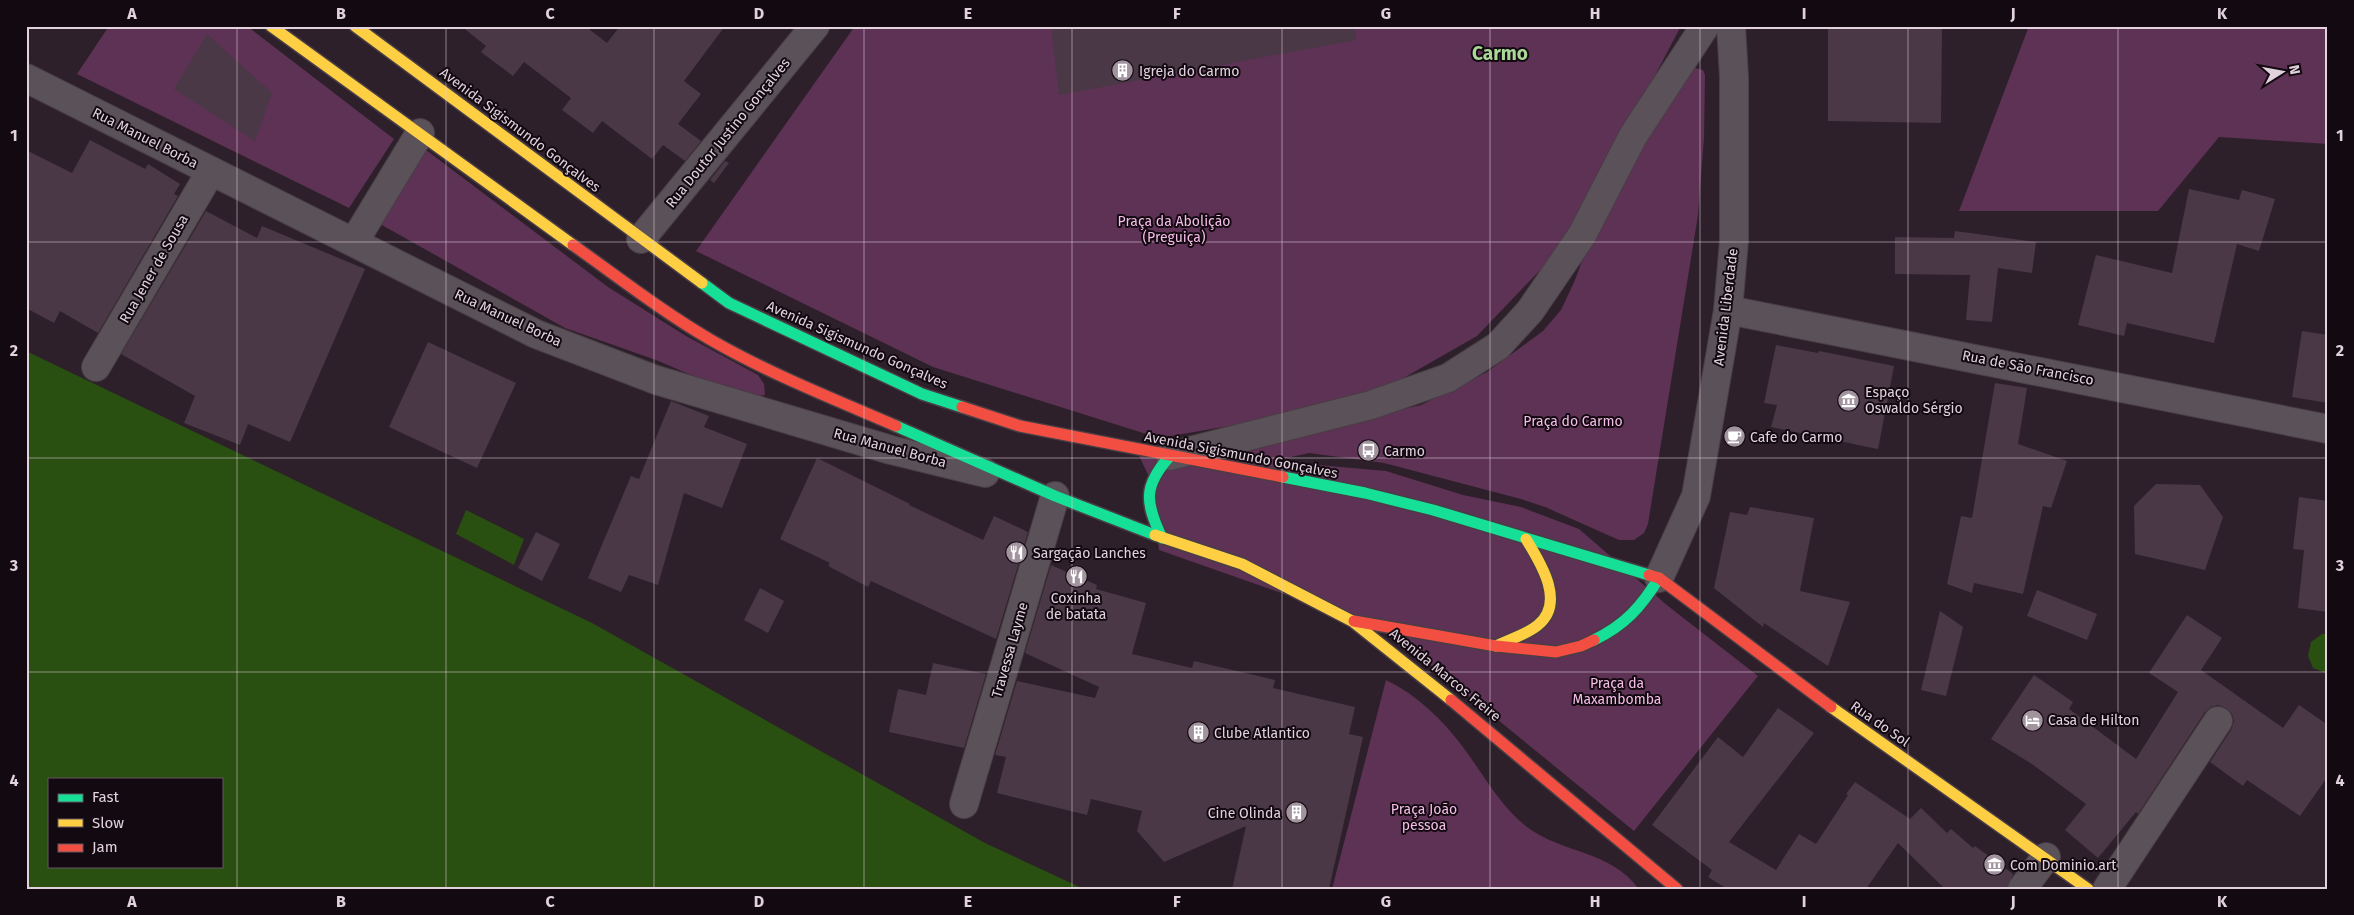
<svg xmlns="http://www.w3.org/2000/svg" width="2354" height="915" font-family="'Fira Sans',sans-serif">
<rect width="100%" height="100%" fill="#2d202a"/>
<g fill="#5d3254">
<polygon points="109,26 247,26 394,139 349,208 77,74"/>
<polygon points="855,26 1681,26 1568,241 1477,336 1358,404 1159,438 933,367 696,251"/>
<polygon points="2029,26 2328,26 2328,144 2219,137 2158,211 1959,211"/>
<polygon points="1691,67 1703,70 1705,75 1704,138 1698,215 1648,524 1644,533 1634,540 1619,540 1545,507 1521,499 1384,463 1309,453 1273,461 1386,471 1463,495 1521,507 1579,529 1668,606 1758,676 1634,831 1389,631 1159,550 1150,479 1134,445 1269,461 1247,455 1231,447 1421,405 1487,372 1543,331 1561,310 1575,280 1612,179"/>
<polygon points="422,147 608,287 686,336 758,375 764,384 765,395 745,398 656,360 565,328 373,220"/>
<path d="M1386,680C1417,695 1442,719 1463,747C1483,774 1500,806 1527,827C1563,854 1610,850 1639,889H1332Z"/>
</g>
<g fill="#294f11" fill-rule="evenodd">
<path d="M26,351L592,623L985,843L1084,889H26ZM49,779H221V866H49Z"/>
<polygon points="466,510 524,539 514,565 456,534"/>
<polygon points="2322,634 2328,634 2328,674 2313,668 2308,656 2311,642"/>
</g>
<g fill="#4a3846">
<polygon points="461,26 585,26 607,43 620,26 725,26 684,81 701,94 678,124 701,141 685,161 663,145 652,159 602,121 593,133 562,110 571,98 524,62 513,76 481,52 486,46"/>
<polygon points="1051,26 1354,26 1356,40 1059,95"/>
<polygon points="1828,26 1942,26 1941,123 1828,121"/>
<polygon points="207,34 272,93 255,141 174,89"/>
<polygon points="90,140 145,169 148,164 180,184 174,194 178,196 98,333 60,311 54,323 26,308 26,150 72,173"/>
<polygon points="725,161 729,163 714,183 710,180"/>
<polygon points="2189,189 2239,200 2242,190 2275,199 2259,251 2237,244 2214,343 2127,323 2124,336 2078,325 2096,255 2172,273"/>
<polygon points="206,211 257,238 262,226 365,269 290,442 248,424 240,445 184,423 195,396 121,354"/>
<polygon points="1955,231 2036,242 2032,273 1998,268 1992,322 1966,320 1970,275 1895,274 1895,237 1954,238"/>
<polygon points="2302,331 2328,335 2328,403 2292,397"/>
<polygon points="428,342 516,383 477,468 389,427"/>
<polygon points="1776,345 1818,353 1819,351 1894,366 1878,449 1771,427 1777,405 1764,403"/>
<polygon points="1995,383 2027,388 2018,444 2067,461 2051,508 2043,506 2023,594 1974,583 1972,593 1947,584 1961,516 1972,518"/>
<polygon points="671,401 709,416 704,427 747,444 722,508 684,493 658,585 629,575 621,592 588,578 631,476 639,479"/>
<polygon points="817,458 910,504 909,505 983,540 994,516 1028,532 996,639 871,581 868,587 828,566 830,563 780,539"/>
<polygon points="2156,484 2200,485 2223,517 2205,570 2135,554 2134,506"/>
<polygon points="2299,497 2328,501 2328,612 2298,608 2304,550 2293,549"/>
<polygon points="1750,507 1814,518 1800,591 1850,602 1828,666 1764,623 1763,627 1714,588 1730,512 1747,515"/>
<polygon points="536,532 560,544 542,581 518,568"/>
<polygon points="1051,565 1097,585 1096,589 1146,603 1132,654 1192,668 1194,661 1275,680 1273,688 1355,707 1349,734 1363,737 1329,889 1232,889 1246,826 1164,862 1137,831 1142,811 1091,799 1087,815 997,793 1006,757 995,755 1017,681 1095,698 1099,687 1025,653"/>
<polygon points="760,588 784,601 768,633 744,620"/>
<polygon points="2037,590 2097,614 2087,640 2027,616"/>
<polygon points="1940,611 1963,627 1946,696 1921,690"/>
<polygon points="2187,615 2222,638 2201,670 2283,728 2299,705 2328,725 2328,776 2300,816 2247,780 2243,786 2210,762 2231,730 2234,721 2232,714 2226,708 2218,705 2211,707 2205,712 2138,814 2136,812 2098,858 2065,830 2086,804 2032,764 1991,739 2034,675 2073,702 2069,709 2136,759 2178,692 2149,673"/>
<polygon points="933,663 986,674 964,748 889,732 898,689 926,695"/>
<polygon points="1778,708 1814,733 1729,842 1776,870 1799,834 1816,844 1848,795 1846,794 1855,782 1910,819 1921,808 1947,833 1951,829 1973,848 1975,846 2013,874 2007,889 1945,889 1898,843 1866,889 1727,889 1708,877 1712,870 1652,825 1718,737 1743,757"/>
</g>
<g fill="none" stroke-linecap="round" stroke-linejoin="round">
<defs>
<g id="street">
<polyline points="26,78 536,334 656,380 891,450 985,473"/>
<polyline points="641,239 815,26"/>
<polyline points="354,242 420,133"/>
<polyline points="1728,310 2328,429"/>
<polyline points="96,367 211,171"/>
<polyline points="1170,456 1371,405 1448,378 1498,346 1530,311 1582,235 1633,136 1705,26"/>
<polyline points="1659,578 1696,496 1728,310 1734,241 1734,77 1731,26"/>
<polyline points="964,804 1055,496"/>
<polyline points="2022,889 2046,857"/>
<polyline points="2107,889 2218,721"/>
</g>
<g id="fast">
<polyline points="702,283 729,303 922,394 962,407"/>
<polyline points="896,426 1055,496 1155,535"/>
<polyline points="1283,477 1365,493 1433,510 1649,575"/>
<path d="M1162,538C1145,502 1143,486 1170,456"/>
<path d="M1594,640C1625,625 1641,607 1659,578"/>
</g>
<g id="slow">
<polyline points="271,26 573,245"/>
<polyline points="355,26 702,283"/>
<polyline points="1155,535 1242,564 1352,621 1451,700"/>
<path d="M1496,646C1510,639 1526,635 1538,625C1566,602 1540,562 1526,539"/>
<polyline points="1831,707 2088,889"/>
</g>
<g id="jam">
<path d="M573,245C618,277 663,312 711,340C770,374 834,399 896,426"/>
<polyline points="962,407 1020,426 1283,477"/>
<polyline points="1649,575 1659,578 1831,707"/>
<polyline points="1354,621 1496,646 1556,652 1581,646 1594,640"/>
<polyline points="1451,700 1677,889"/>
</g>
</defs>
<use href="#street" stroke="#493e46" stroke-width="30"/>
<use href="#fast" stroke="#493e46" stroke-width="14"/>
<use href="#slow" stroke="#493e46" stroke-width="14"/>
<use href="#jam" stroke="#493e46" stroke-width="14"/>
<use href="#street" stroke="#5b5159" stroke-width="28"/>
<use href="#fast" stroke="#16e098" stroke-width="11"/>
<use href="#slow" stroke="#ffcf43" stroke-width="11"/>
<use href="#jam" stroke="#f24e42" stroke-width="11"/>
</g>
<path fill="none" stroke="#e1d2dd" stroke-width="1" stroke-opacity="0.55" d="M237,26V889M446,26V889M654,26V889M864,26V889M1072,26V889M1282,26V889M1490,26V889M1700,26V889M1908,26V889M2118,26V889M26,242H2328M26,458H2328M26,672H2328"/>
<defs>
<symbol id="building-disc" viewBox="-11 -11 22 22"><circle r="9.5" fill="#a2949e" stroke="#130911"/><path d="M-4-6H4V6H1V3H-1V6H-4ZM-2.5-4.3h1.7v1.8h-1.7ZM.8-4.3h1.7v1.8H.8ZM-2.5-1h1.7V.8h-1.7ZM.8-1h1.7V.8H.8Z" fill="#fff"/></symbol>
<symbol id="museum-disc" viewBox="-11 -11 22 22"><circle r="9.5" fill="#a2949e" stroke="#130911"/><path d="M0-6L6-3V-2H-6V-3ZM-5-1h2V3h-2ZM-1-1h2V3h-2ZM3-1h2V3H3ZM-6 4H6V6H-6Z" fill="#fff"/></symbol>
<symbol id="cafe-disc" viewBox="-11 -11 22 22"><circle r="9.5" fill="#a2949e" stroke="#130911"/><path d="M-5.5-4.5H6V0H3Q3 3.5 0 3.5H-2.5Q-5.5 3.5-5.5 0ZM3-3.2v2h1.7v-2ZM-6 4.5H4V6H-6Z" fill="#fff"/></symbol>
<symbol id="bus-disc" viewBox="-11 -11 22 22"><circle r="9.5" fill="#a2949e" stroke="#130911"/><path d="M-5-6H5V4H4V6H2V4H-2V6H-4V4H-5ZM-3.5-4V0h7V-4ZM-3.5 1.2v1.5H-2V1.2ZM2 1.2v1.5H3.5V1.2Z" fill="#fff"/></symbol>
<symbol id="restaurant-disc" viewBox="-11 -11 22 22"><circle r="9.5" fill="#a2949e" stroke="#130911"/><path d="M-5-6h1v4h1v-4h1v4h1v-4h1v5L-1.5 .5V6h-2V.5L-5-1ZM5-6V6H3V1.5H1.5Q1.5-4 5-6Z" fill="#fff"/></symbol>
<symbol id="hotel-disc" viewBox="-11 -11 22 22"><circle r="9.5" fill="#a2949e" stroke="#130911"/><path d="M-6-4.5h1.5V1H6V5H4.5V3h-9V5H-6ZM-4 0a1.8 1.8 0 1 1 3.6 0ZM.5 0V-2.5h3Q6-2.5 6 0Z" fill="#fff"/></symbol>
</defs>
<g fill-rule="evenodd">
<use href="#building-disc" x="1110" y="58" width="25" height="25"/>
<use href="#museum-disc" x="1836" y="388" width="25" height="25"/>
<use href="#cafe-disc" x="1722" y="424" width="25" height="25"/>
<use href="#bus-disc" x="1356" y="438" width="25" height="25"/>
<use href="#restaurant-disc" x="1004" y="540" width="25" height="25"/>
<use href="#restaurant-disc" x="1064" y="564" width="25" height="25"/>
<use href="#hotel-disc" x="2020" y="708" width="25" height="25"/>
<use href="#building-disc" x="1186" y="720" width="25" height="25"/>
<use href="#building-disc" x="1284" y="800" width="25" height="25"/>
<use href="#museum-disc" x="1982" y="852" width="25" height="25"/>
</g>
<g text-anchor="middle" dominant-baseline="central" stroke-width="4" stroke-linejoin="round" paint-order="stroke">
<g font-size="14" fill="#e1d2dd" stroke="#130911" text-anchor="start">
<text x="1139" y="71">Igreja do Carmo</text>
<text x="1865" y="392">Espaço<tspan x="1865" dy="16">Oswaldo Sérgio</tspan></text>
<text x="1750" y="437">Cafe do Carmo</text>
<text x="1384" y="451">Carmo</text>
<text x="1033" y="553">Sargação Lanches</text>
<text x="1076" y="598" text-anchor="middle">Coxinha<tspan x="1076" dy="16">de batata</tspan></text>
<text x="2048" y="720">Casa de Hilton</text>
<text x="1214" y="733">Clube Atlantico</text>
<text x="1281" y="813" text-anchor="end">Cine Olinda</text>
<text x="2010" y="865">Com Dominio.art</text>
</g>
<g font-size="14" fill="#e1d2dd" stroke="#130911">
<text transform="translate(520 130) rotate(37)">Avenida Sigismundo Gonçalves</text>
<text transform="translate(728 133) rotate(-51)">Rua Doutor Justino Gonçalves</text>
<text transform="translate(145 138) rotate(27)">Rua Manuel Borba</text>
<text transform="translate(154 269) rotate(-60)">Rua Jener de Sousa</text>
<text transform="translate(1726 307) rotate(-83)">Avenida Liberdade</text>
<text transform="translate(508 318) rotate(25)">Rua Manuel Borba</text>
<text transform="translate(857 345) rotate(24)">Avenida Sigismundo Gonçalves</text>
<text transform="translate(2028 368) rotate(11)">Rua de São Francisco</text>
<text transform="translate(890 448) rotate(15)">Rua Manuel Borba</text>
<text transform="translate(1241 455) rotate(11)">Avenida Sigismundo Gonçalves</text>
<text transform="translate(1010 650) rotate(-74)">Travessa Layme</text>
<text transform="translate(1445 675) rotate(39)">Avenida Marcos Freire</text>
<text transform="translate(1880 724) rotate(35)">Rua do Sol</text>
</g>
<g font-size="14" fill="#f5bee8" stroke="#130911">
<text x="1174" y="221">Praça da Abolição<tspan x="1174" dy="16">(Preguiça)</tspan></text>
<text x="1573" y="421">Praça do Carmo</text>
<text x="1617" y="683">Praça da<tspan x="1617" dy="16">Maxambomba</tspan></text>
<text x="1424" y="809">Praça João<tspan x="1424" dy="16">pessoa</tspan></text>
</g>
<g font-size="19" font-weight="bold" fill="#aad897" stroke="#130911">
<text x="1500" y="53">Carmo</text>
</g>
</g>
<rect width="2354" height="915" fill="none" stroke="#130911" stroke-width="55"/>
<rect x="48" y="778" width="175" height="90" fill="#130911" stroke="#655963"/>
<rect x="58" y="794" width="25" height="8" fill="#16e098" stroke="#655963"/>
<text x="92" y="802" font-size="15" fill="#e1d2dd">Fast</text>
<rect x="58" y="819" width="25" height="8" fill="#ffcf43" stroke="#655963"/>
<text x="92" y="828" font-size="15" fill="#e1d2dd">Slow</text>
<rect x="58" y="844" width="25" height="8" fill="#f24e42" stroke="#655963"/>
<text x="92" y="852" font-size="15" fill="#e1d2dd">Jam</text>
<g transform="translate(2282 72) rotate(79)" stroke="#130911" stroke-width="4" paint-order="stroke">
<path d="M0-4L9 19L0 12L-9 19Z" fill="#e1d2dd"/>
<text y="-8" font-size="14" font-weight="bold" text-anchor="middle" fill="#e1d2dd">N</text>
</g>
<rect x="28" y="28" width="2298" height="860" fill="none" stroke="#e1d2dd" stroke-width="2"/>
<g font-size="16" text-anchor="middle" font-weight="bold" fill="#e1d2dd">
<text x="132" y="19">A</text>
<text x="341" y="19">B</text>
<text x="550" y="19">C</text>
<text x="759" y="19">D</text>
<text x="968" y="19">E</text>
<text x="1177" y="19">F</text>
<text x="1386" y="19">G</text>
<text x="1595" y="19">H</text>
<text x="1804" y="19">I</text>
<text x="2013" y="19">J</text>
<text x="2222" y="19">K</text>
<text x="14" y="141">1</text>
<text x="2340" y="141">1</text>
<text x="14" y="356">2</text>
<text x="2340" y="356">2</text>
<text x="14" y="571">3</text>
<text x="2340" y="571">3</text>
<text x="14" y="786">4</text>
<text x="2340" y="786">4</text>
<text x="132" y="907">A</text>
<text x="341" y="907">B</text>
<text x="550" y="907">C</text>
<text x="759" y="907">D</text>
<text x="968" y="907">E</text>
<text x="1177" y="907">F</text>
<text x="1386" y="907">G</text>
<text x="1595" y="907">H</text>
<text x="1804" y="907">I</text>
<text x="2013" y="907">J</text>
<text x="2222" y="907">K</text>
</g>
</svg>
